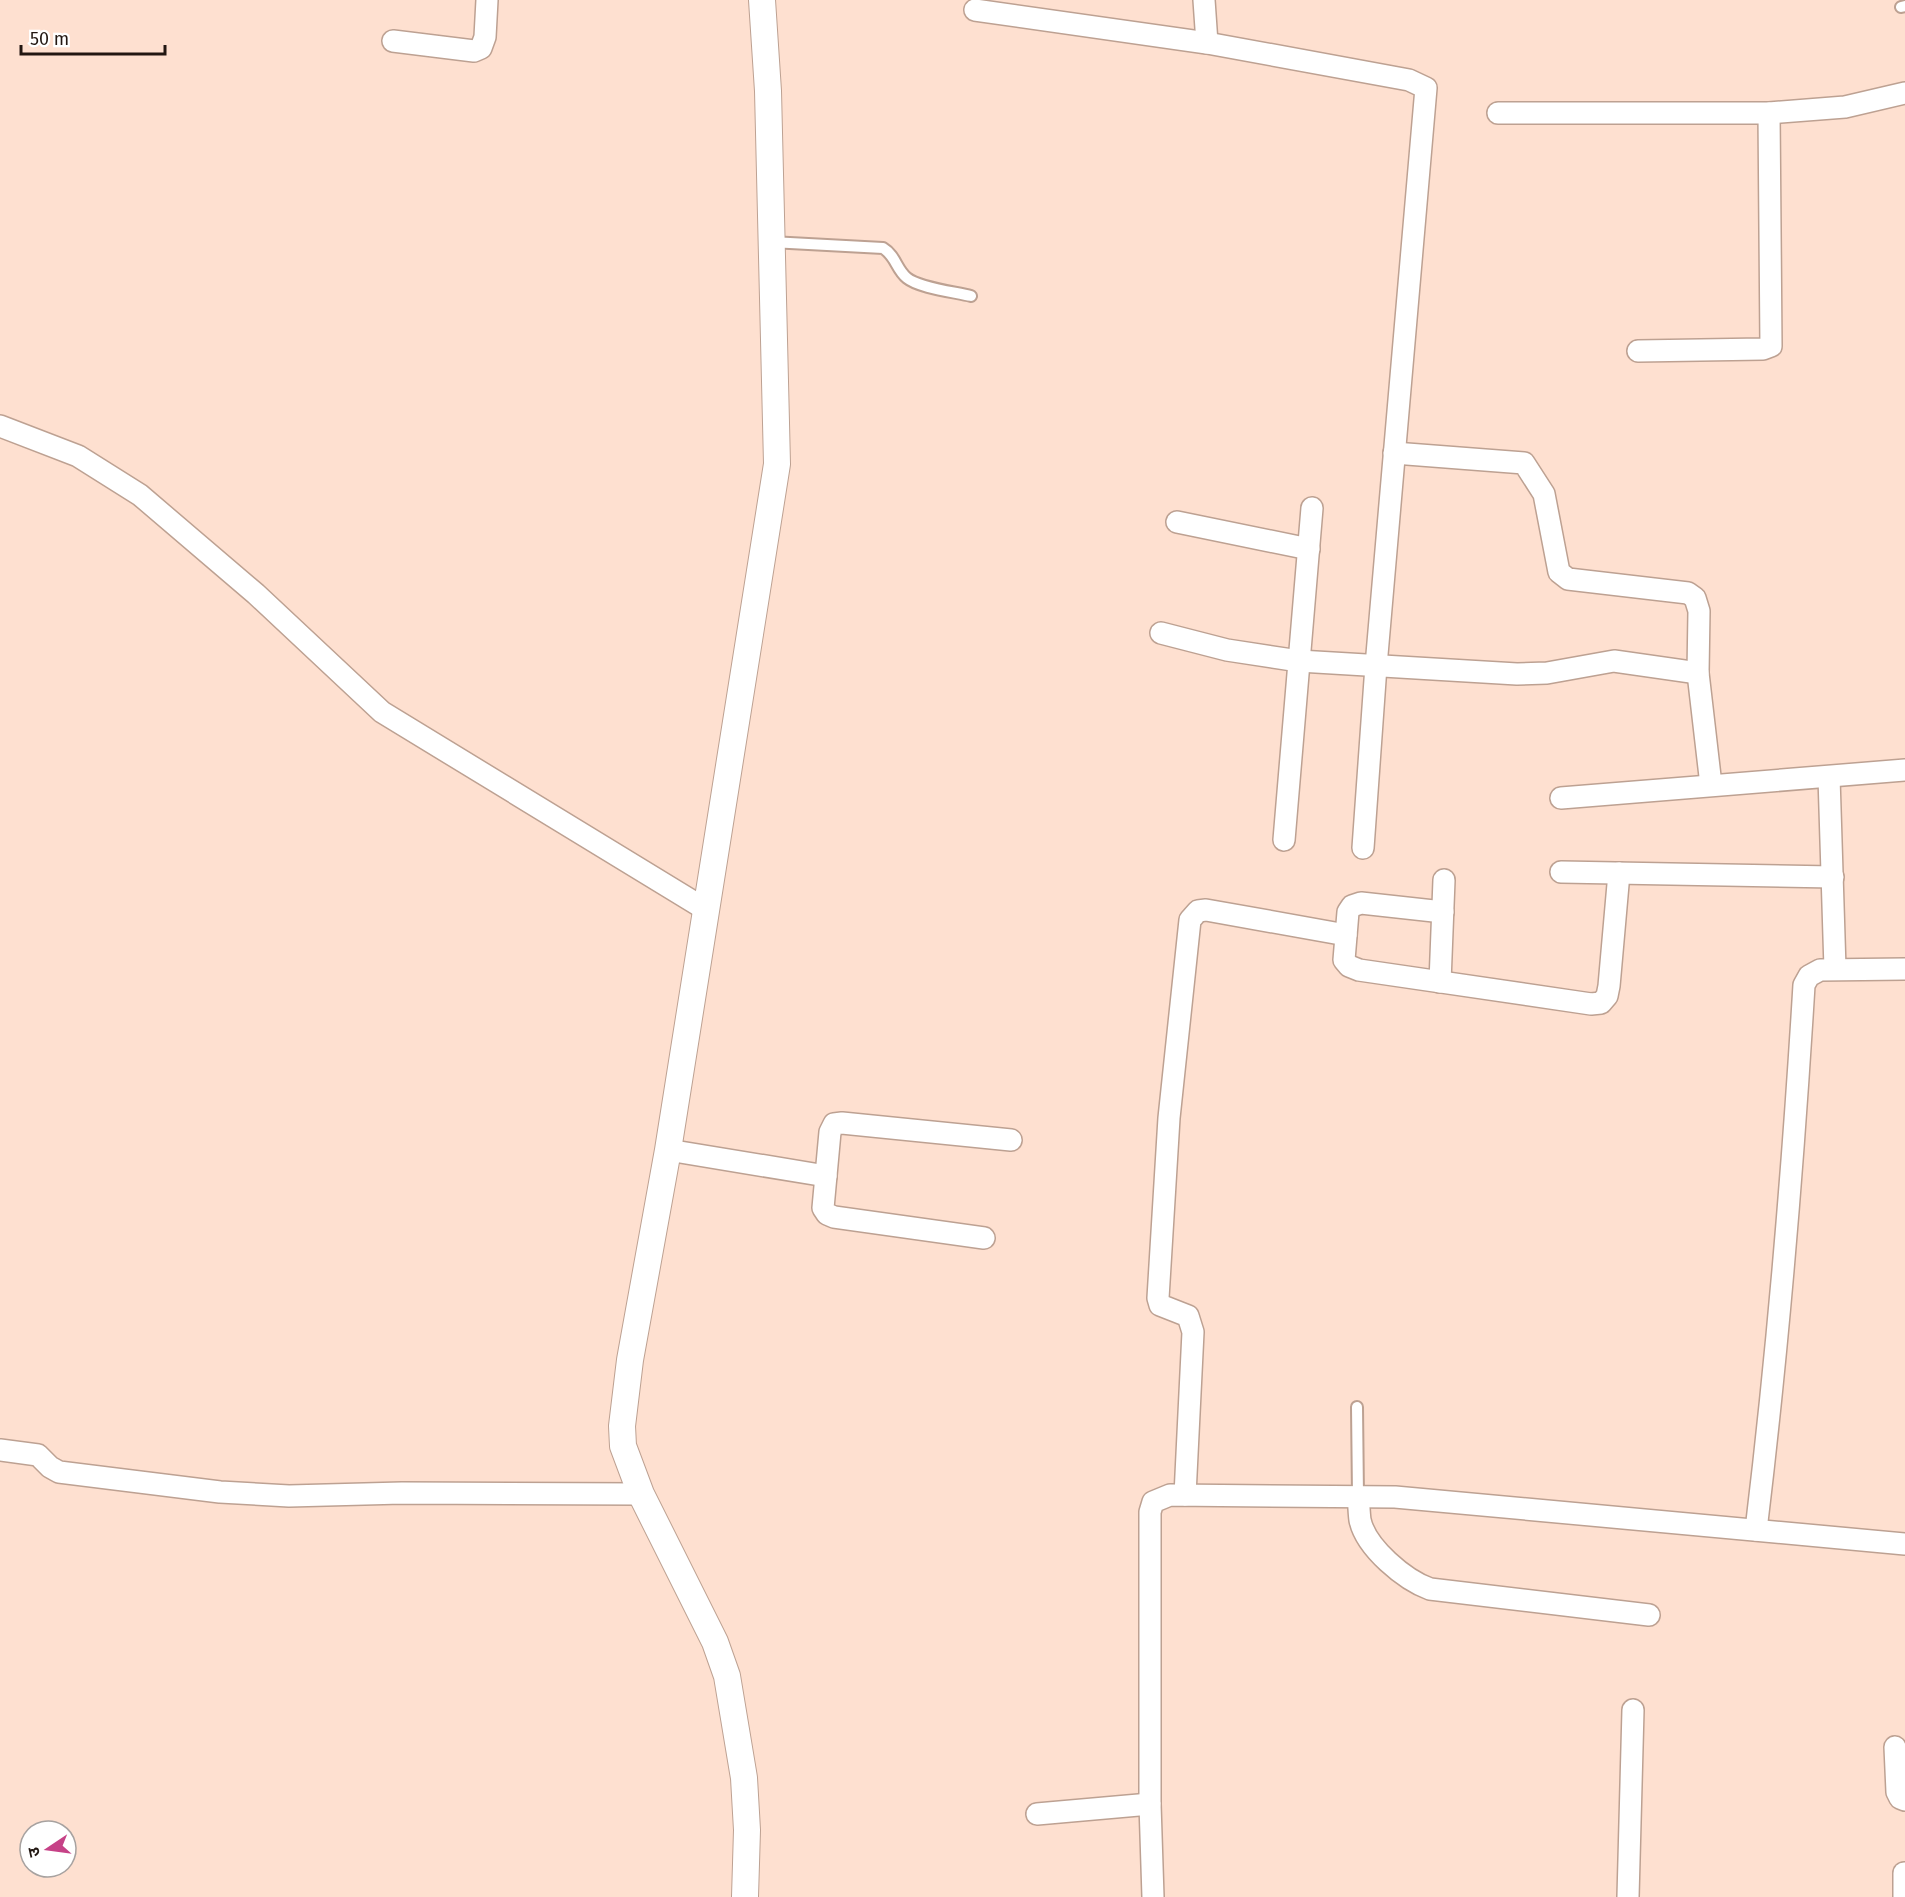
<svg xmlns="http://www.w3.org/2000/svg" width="1905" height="1897" font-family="'Fira Sans','Noto Sans Devanagari',sans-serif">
<rect width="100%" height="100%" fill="#fee0d0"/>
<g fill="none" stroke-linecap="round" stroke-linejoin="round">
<defs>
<g id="service">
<polyline points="1901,7 1905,6"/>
<path d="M771,242L883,248C896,256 896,269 907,278C919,288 955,292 971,296"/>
<polyline points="1357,1407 1358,1496"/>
</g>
<g id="minor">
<polyline points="1204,0 1207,43"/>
<polyline points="975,10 1207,43 1409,80 1426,88 1376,666 1363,848"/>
<polyline points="393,41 474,51 481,48 485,37 487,0"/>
<polyline points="1498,113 1769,113 1845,107 1905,93"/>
<polyline points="1638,351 1763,349 1771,346 1769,113"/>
<polyline points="0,426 78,456 140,495 256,594 382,712 705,909"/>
<polyline points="1394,453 1524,463 1544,494 1559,572 1568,579 1688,593 1695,598 1699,611 1698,673 1711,785"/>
<polyline points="1177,522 1309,549"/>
<polyline points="1161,633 1227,650 1299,661 1517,674 1547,673 1614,661 1698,673"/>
<polyline points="1829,777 1835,969"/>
<polyline points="1561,798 1905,770"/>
<polyline points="1284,840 1312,508"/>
<polyline points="1561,872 1833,877"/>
<polyline points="1443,912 1361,903 1352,906 1348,912 1344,960 1349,966 1359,970 1591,1004 1601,1003 1607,996 1609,986 1619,873"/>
<polyline points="1440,982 1444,880"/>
<polyline points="668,1150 826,1176"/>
<polyline points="984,1238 834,1217 827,1214 823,1208 830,1132 834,1124 842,1123 1011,1140"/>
<polyline points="0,1450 38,1455 50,1467 59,1472 220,1492 289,1496 402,1493 641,1494"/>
<polyline points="1185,1495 1193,1332 1188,1316 1160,1305 1158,1298 1169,1118 1190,920 1198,911 1206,910 1346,935"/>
<path d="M1358,1496C1359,1504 1359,1513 1360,1520C1366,1548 1405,1580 1430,1589L1649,1615"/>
<path d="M1756,1530C1778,1349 1793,1167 1804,985L1809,976L1820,970L1905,969"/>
<polyline points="1895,1747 1897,1792 1900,1798 1905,1800"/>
<polyline points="1037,1814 1150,1804"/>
<polyline points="1153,1897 1150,1804 1150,1512 1153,1502 1170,1495 1395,1497 1905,1544"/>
<polyline points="1628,1897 1633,1710"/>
<polyline points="1904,1897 1904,1873"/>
</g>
<polyline id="tertiary" points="745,1897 747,1830 744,1778 727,1676 715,1642 641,1494 623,1446 622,1426 630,1360 668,1150 777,464 768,91 762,0"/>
</defs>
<use href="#service" stroke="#bda192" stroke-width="14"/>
<use href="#minor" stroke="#bda192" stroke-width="24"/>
<use href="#tertiary" stroke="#bda192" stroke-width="28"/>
<use href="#service" stroke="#fff" stroke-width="10"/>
<use href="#minor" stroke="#fff" stroke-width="21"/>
<use href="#tertiary" stroke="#fff" stroke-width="26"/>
</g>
<g transform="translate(48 1849) rotate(257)"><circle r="28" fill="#ffffff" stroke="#a7a2a0" stroke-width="1.5"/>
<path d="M0-4.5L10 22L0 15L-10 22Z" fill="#c64287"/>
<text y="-9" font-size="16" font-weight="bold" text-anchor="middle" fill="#221712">उ</text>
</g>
<path d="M21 45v9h144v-9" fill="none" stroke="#221712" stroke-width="3"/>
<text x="30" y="45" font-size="18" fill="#221712" stroke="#ffffff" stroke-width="4.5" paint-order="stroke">50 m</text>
</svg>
